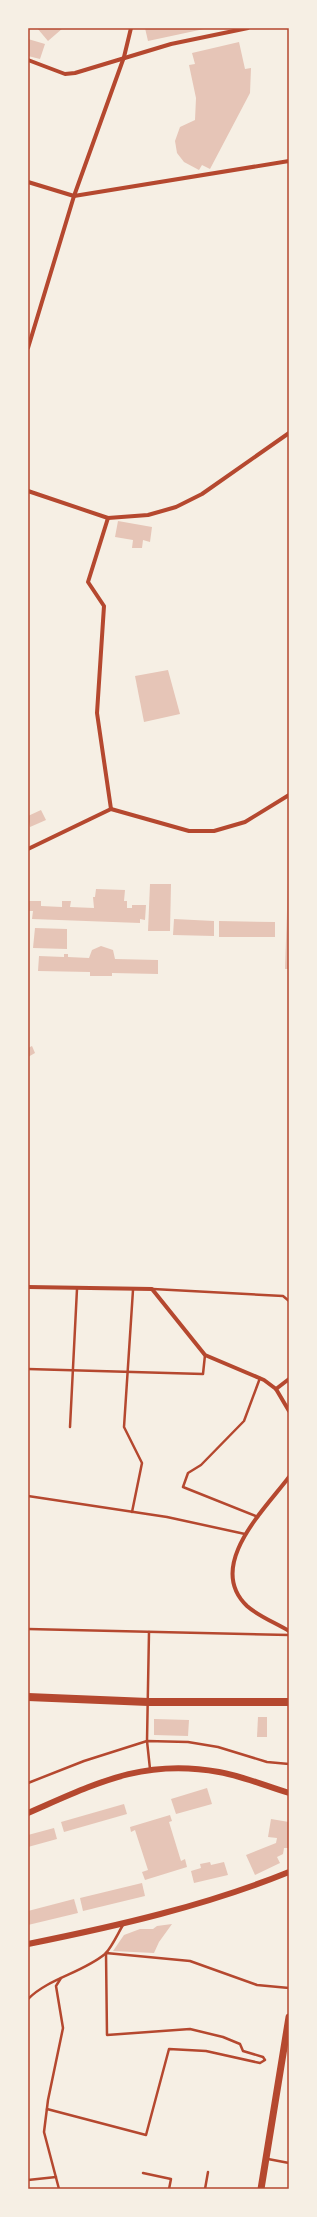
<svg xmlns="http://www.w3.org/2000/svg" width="317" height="2217" font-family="'PT Sans Narrow',sans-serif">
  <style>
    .building { fill: #e6c5b7 }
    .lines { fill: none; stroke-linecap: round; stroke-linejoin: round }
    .service { stroke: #b5482f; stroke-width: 2.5 }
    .minor { stroke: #b5482f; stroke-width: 4 }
    .tertiary { stroke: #b5482f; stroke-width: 6 }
    .secondary { stroke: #b5482f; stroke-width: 7 }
    .primary { stroke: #b5482f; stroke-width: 8 }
    .neatline { fill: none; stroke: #b5482f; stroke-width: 1.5 }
  </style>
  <rect width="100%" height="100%" fill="#f6efe4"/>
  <g class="building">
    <path d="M37,28h26l-15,13z"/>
    <path d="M145,28h59v1l-56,12z"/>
    <path d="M28,39l17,5 -5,15 -12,-3z"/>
    <path d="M239,42l6,27 6,-1 -1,25 -40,76 -8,-4 -3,5 -15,-8 -7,-9 -2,-12 5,-14 15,-7 1,-22 -7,-33 6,-1 -3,-11z"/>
    <path d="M118,521l34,6 -2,15 -7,-2 -1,8h-10l1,-8 -18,-3z"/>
    <path d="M168,670l12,44 -36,8 -9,-46z"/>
    <path d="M41,810l5,10 -16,7 -2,-11z"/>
    <path d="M288,882h1v87h-4z"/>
    <path d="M150,884h21l-1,47h-22z"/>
    <path d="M96,889l29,1 -1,11h3v7h5v-3h14l-1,15 -5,-1v4l-108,-4 1,-8h-5v-10h13v5l21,1v-6h9l-1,6 24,1 -1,-11h2z"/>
    <path d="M174,919l40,2v15l-41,-1z"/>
    <path d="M219,921l56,1v15h-56z"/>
    <path d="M35,928l32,1v20l-34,-1z"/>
    <path d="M101,946l12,4 2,9 43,1v14l-46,-1v3h-22v-4l-52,-1 1,-15 25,1v-3h4v3l21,1 3,-8z"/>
    <path d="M32,1046l3,7 -7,4v-9z"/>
    <path d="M258,1717h9v20h-10z"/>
    <path d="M154,1719l35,1 -1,16 -34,-1z"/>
    <path d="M207,1788l5,16 -36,10 -5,-15z"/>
    <path d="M124,1804l3,10 -63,18 -3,-10z"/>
    <path d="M170,1815l2,6 -3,1 12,39 4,-2 2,8 -42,13 -3,-8 6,-2 -13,-40 -4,2 -1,-5z"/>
    <path d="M271,1819l18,3v26h-5l-1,6 -6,3 3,6 -25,12 -9,-20 30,-12 1,-5 -9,-1z"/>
    <path d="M54,1828l3,11 -29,8v-12z"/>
    <path d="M210,1862l1,3 13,-3 4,13 -34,8 -3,-12 10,-3 -1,-4z"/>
    <path d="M142,1883l3,13 -62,15 -3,-13z"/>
    <path d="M74,1899l4,14 -50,12v-14z"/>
    <path d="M172,1924l-13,18 -5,11 -41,-2 11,-16 16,-6h13l4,-3z"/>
  </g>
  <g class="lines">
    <g class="service">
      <path d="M153,1289l130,7 6,5"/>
      <path d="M28,1369l175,5 2,-19"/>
      <path d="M70,1427l7,-138"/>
      <path d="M28,1496l139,21 78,17"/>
      <path d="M132,1512l10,-49 -18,-36 9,-137"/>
      <path d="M258,1517l-75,-30 5,-14 13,-8 43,-44 16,-43"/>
      <path d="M28,1629l261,6"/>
      <path d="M149,1632l-2,109 3,28"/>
      <path d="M28,1783l56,-22 63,-20 41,1 30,5 49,15 22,2"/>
      <path d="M28,1999c21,-21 54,-26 77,-45 7,-7 13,-21 18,-29"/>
      <path d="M47,2109l99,26 23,-86 37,2 54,12 5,-3 -2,-3 -20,-6 -3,-7 -17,-7 -33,-8 -83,6 -1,-82 84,8 67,24 32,3"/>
      <path d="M268,2159l21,4"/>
      <path d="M143,2173l28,6 -2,10"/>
      <path d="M28,2180l28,-3"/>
      <path d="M59,2189l-15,-57 4,-32 15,-72 -7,-42 5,-8"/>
      <path d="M205,2189l3,-17"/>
    </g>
    <g class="minor">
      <path d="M28,60l37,14 10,-1 96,-29 77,-16"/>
      <path d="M28,182l46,14 215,-35"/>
      <path d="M28,348l46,-152 50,-139 7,-29"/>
      <path d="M28,491l80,27 40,-3 28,-8 26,-13 87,-61"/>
      <path d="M108,518l-20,64 16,24 -7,107 14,96"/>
      <path d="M28,849l83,-40 78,22h25l31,-9 44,-27"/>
      <path d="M28,1287l124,2 53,66 59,25 12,9 13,22"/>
      <path d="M276,1389l13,-10"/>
      <path d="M289,1477c-24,32 -84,89 -42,129 11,10 29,17 42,25"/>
    </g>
    <g class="tertiary">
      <path d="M28,1813c67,-29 115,-55 191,-41 23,4 47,14 70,21"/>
      <path d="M28,1944c89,-18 177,-38 261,-72"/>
    </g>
    <path class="secondary" d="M261,2189l28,-172"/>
    <path class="primary" d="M28,1697l120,5h141"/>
  </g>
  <rect width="317" height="2217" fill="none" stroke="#f6efe4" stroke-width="58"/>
  <rect x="29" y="29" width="259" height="2159" class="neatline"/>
</svg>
